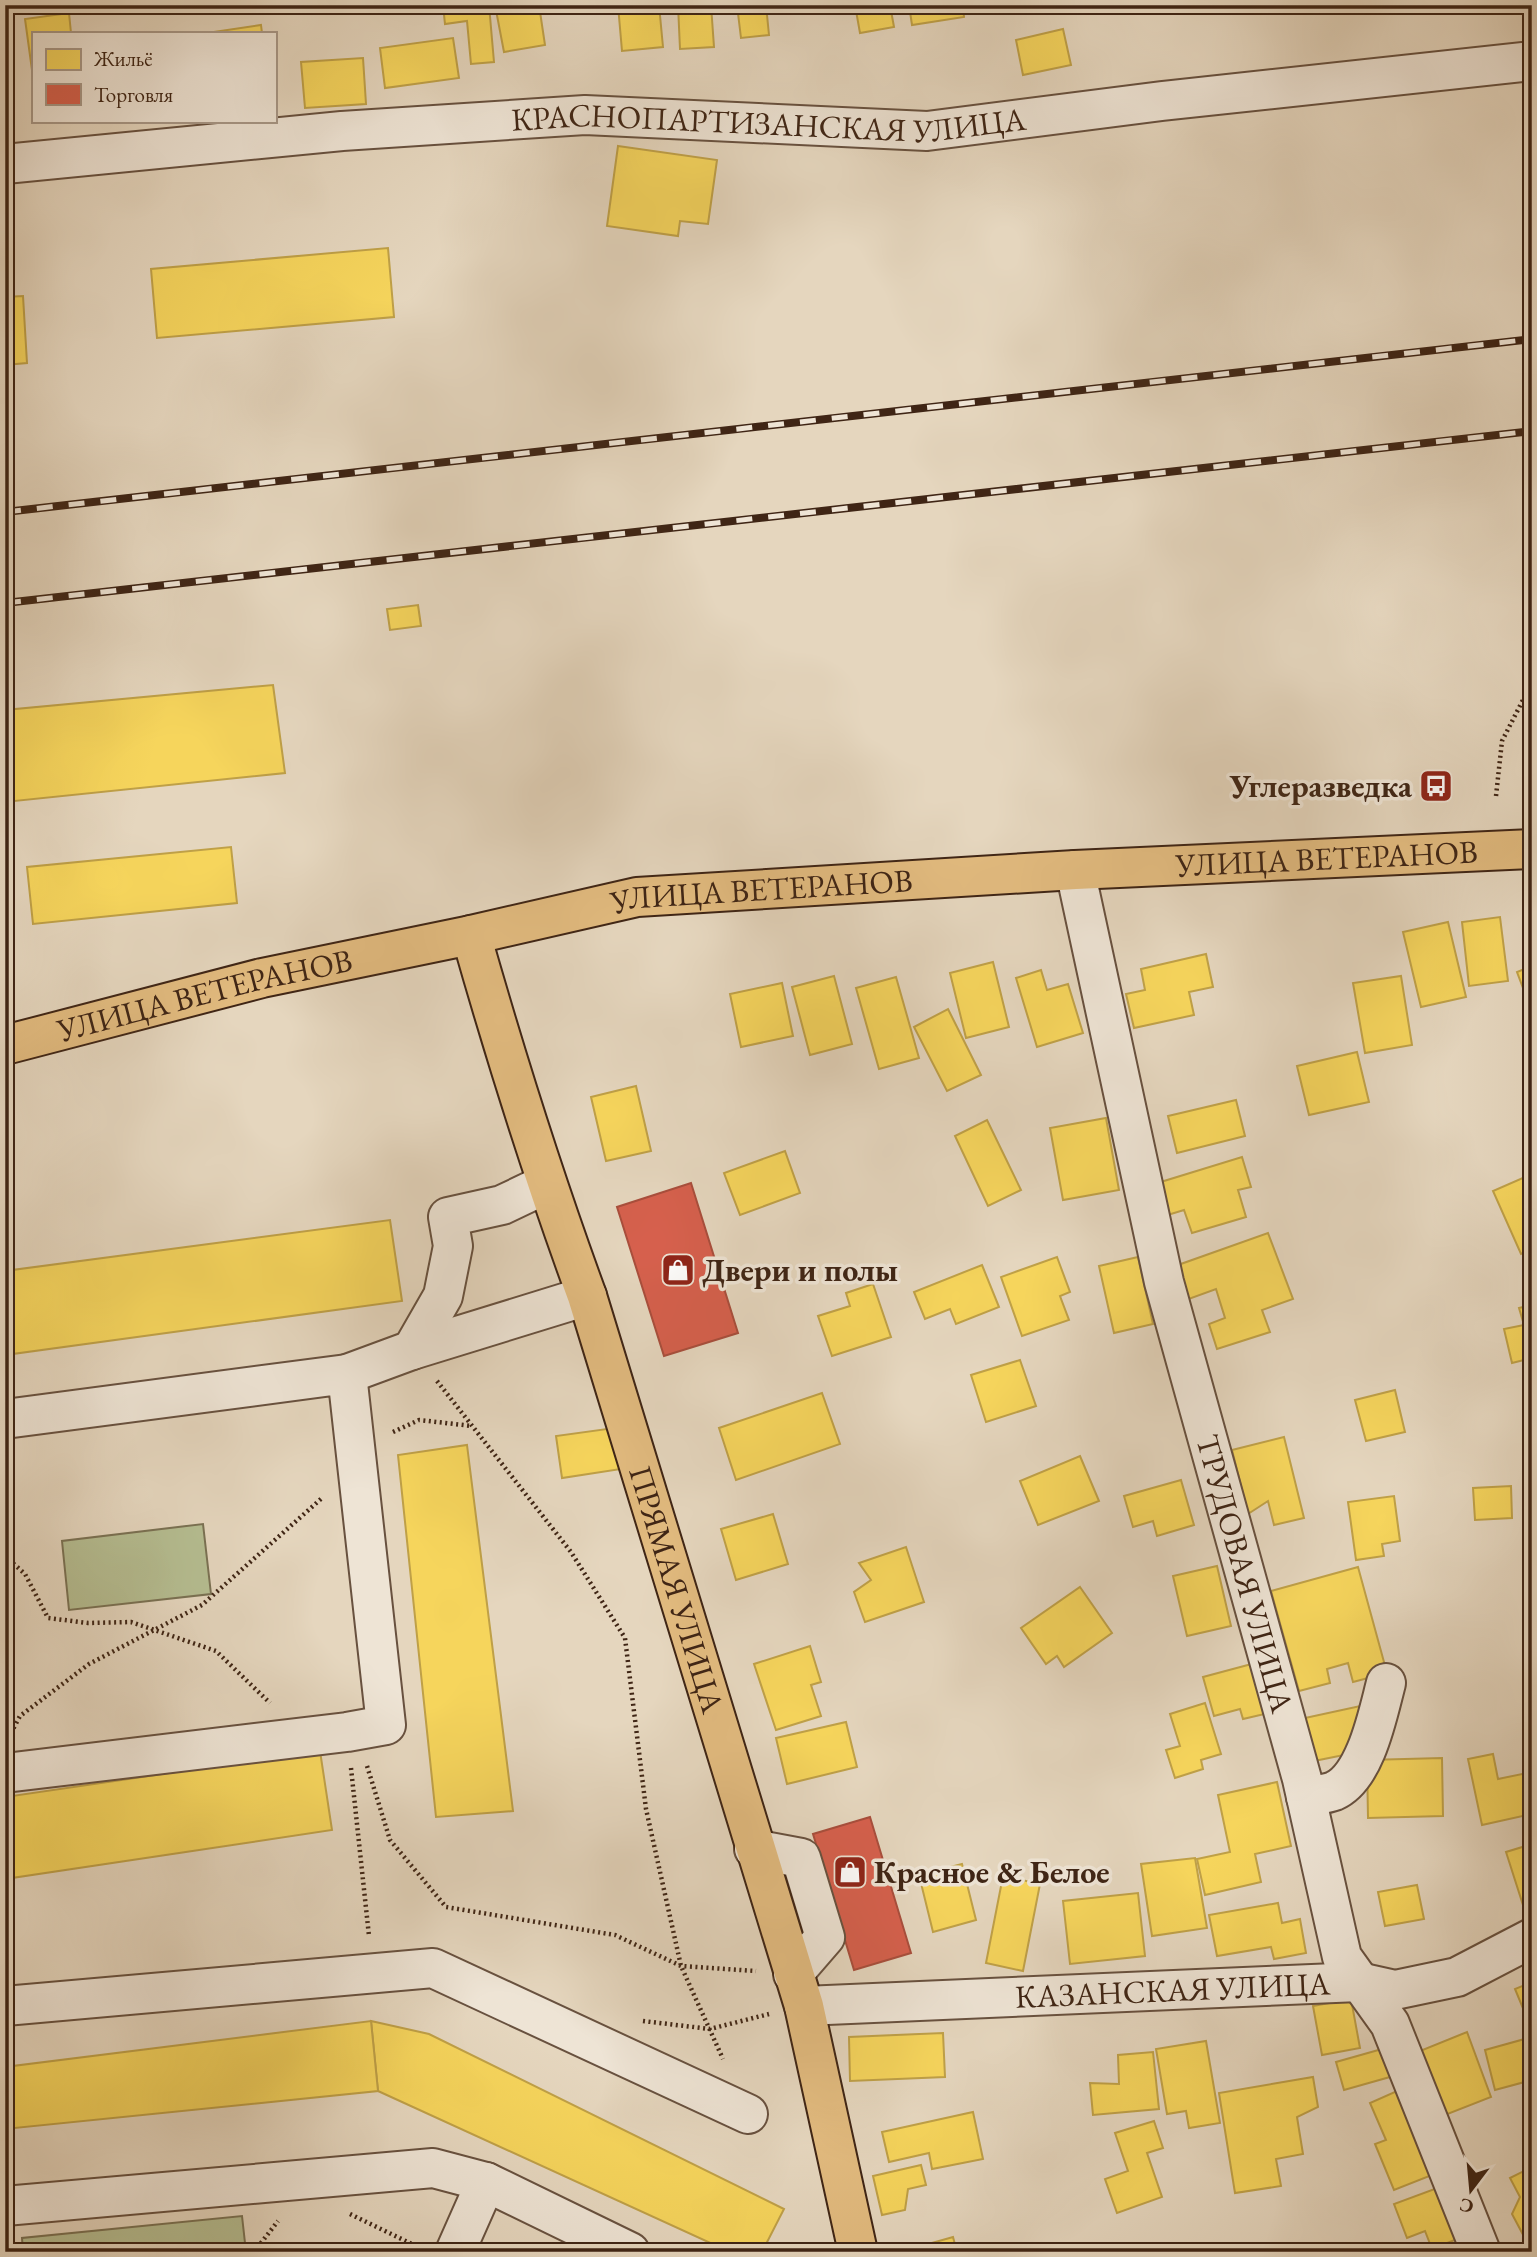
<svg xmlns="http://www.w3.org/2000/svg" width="1537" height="2257" font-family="'EB Garamond',serif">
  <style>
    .green { fill: #b5bd91; stroke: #7a7153; stroke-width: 2 }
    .homes { fill: #f6d55c; stroke: #bfa047; stroke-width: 2 }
    .shops { fill: #d6604d; stroke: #a94e3c; stroke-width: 2 }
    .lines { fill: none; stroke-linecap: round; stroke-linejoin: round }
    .minor-casing { stroke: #68513f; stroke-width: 42 }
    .major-casing { stroke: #3f2515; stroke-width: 42 }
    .path { stroke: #3f2515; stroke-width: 4.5; stroke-dasharray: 2 3.5; stroke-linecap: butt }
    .minor { stroke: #eee4d5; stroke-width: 38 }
    .major { stroke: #e2bb7f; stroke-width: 38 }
    .rail-casing { stroke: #3f2515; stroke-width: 8 }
    .rail { stroke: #eee4d5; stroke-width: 5; stroke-dasharray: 16; stroke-linecap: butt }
    .labels { text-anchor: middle; stroke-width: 7; stroke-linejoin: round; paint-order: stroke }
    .street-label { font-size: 32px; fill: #3f2515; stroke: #eee4d5 }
    .poi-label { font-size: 32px; font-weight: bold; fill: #3f2515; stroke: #eee4d5; text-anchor: start }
  </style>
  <rect width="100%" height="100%" fill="#e5d6be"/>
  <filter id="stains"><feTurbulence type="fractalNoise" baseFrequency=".00286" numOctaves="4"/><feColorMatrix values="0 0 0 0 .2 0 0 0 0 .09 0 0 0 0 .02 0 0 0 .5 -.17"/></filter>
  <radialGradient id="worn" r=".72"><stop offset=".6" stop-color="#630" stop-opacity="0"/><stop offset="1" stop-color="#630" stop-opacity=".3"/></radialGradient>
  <g class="green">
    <path d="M203,1524l8,70 -142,16 -7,-69z"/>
    <path d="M242,2216l4,36h-223l-1,-14z"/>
  </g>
  <g class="homes">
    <path d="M378,5h42v3l-42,4z"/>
    <path d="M443,5h46l5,57 -23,2 -4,-43 -22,3z"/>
    <path d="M495,5h44l6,40 -41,7z"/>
    <path d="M618,5h41l4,42 -41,4z"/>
    <path d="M678,5h33l3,42 -34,2z"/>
    <path d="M737,5h29l3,30 -28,3z"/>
    <path d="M855,5h35l4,22 -34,6z"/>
    <path d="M909,5h54l1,12 -52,8z"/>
    <path d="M69,13l2,20h-38l-1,37 -7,-51z"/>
    <path d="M261,25l1,8h-55z"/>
    <path d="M1063,29l8,36 -48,10 -7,-35z"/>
    <path d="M453,38l6,40 -74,10 -5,-40z"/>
    <path d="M363,58l3,46 -61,4 -4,-46z"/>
    <path d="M618,146l99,14 -9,64 -28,-3 -2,15 -71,-10z"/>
    <path d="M388,248l6,69 -237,21 -6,-69z"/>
    <path d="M23,296l4,67 -22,2v-68z"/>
    <path d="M418,605l3,21 -31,4 -3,-21z"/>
    <path d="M273,685l12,88 -280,29v-92z"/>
    <path d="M231,847l6,56 -204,21 -6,-57z"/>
    <path d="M1500,917l8,64 -39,5 -7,-64z"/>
    <path d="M1448,922l18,75 -45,10 -18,-75z"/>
    <path d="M1206,954l7,33 -24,5 5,23 -60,13 -8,-34 19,-4 -4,-21z"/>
    <path d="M993,962l16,65 -43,11 -16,-65z"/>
    <path d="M1532,966v37l-3,1 -12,-32z"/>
    <path d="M1041,970l6,20 21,-6 15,49 -46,14 -21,-69z"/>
    <path d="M834,976l18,68 -42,11 -18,-68z"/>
    <path d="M1401,976l11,69 -47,8 -12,-70z"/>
    <path d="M896,977l23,81 -40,11 -23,-81z"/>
    <path d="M782,983l11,53 -52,11 -11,-53z"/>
    <path d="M948,1009l33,66 -34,16 -33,-64z"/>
    <path d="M1357,1052l12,50 -60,13 -12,-49z"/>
    <path d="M636,1086l15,65 -45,10 -15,-64z"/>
    <path d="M1236,1100l9,36 -68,17 -9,-37z"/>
    <path d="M1106,1118l13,72 -56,10 -13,-72z"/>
    <path d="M987,1120l34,70 -33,16 -33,-70z"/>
    <path d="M785,1151l15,42 -60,22 -16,-42z"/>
    <path d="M1242,1157l9,30 -13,3 8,27 -54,16 -8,-23 -23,7 -10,-32z"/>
    <path d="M1532,1174v75l-11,5 -28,-63z"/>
    <path d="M390,1220l12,81 -397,54v-84z"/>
    <path d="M1268,1233l25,66 -31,11 8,22 -53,17 -8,-25 16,-6 -9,-29 -30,11 -8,-35z"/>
    <path d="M1057,1257l13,35 -10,4 9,24 -47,16 -21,-59z"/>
    <path d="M1138,1257l15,67 -39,9 -15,-67z"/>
    <path d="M982,1265l17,42 -43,17 -6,-15 -25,10 -11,-27z"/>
    <path d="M873,1284l18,53 -59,19 -14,-40 32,-10 -4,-13z"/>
    <path d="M1532,1305v53l-20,5 -8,-34 20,-4 -5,-17z"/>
    <path d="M1020,1360l16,46 -50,16 -15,-47z"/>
    <path d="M1395,1390l10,42 -39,9 -11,-41z"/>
    <path d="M822,1393l18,51 -104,36 -17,-52z"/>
    <path d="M614,1428l7,41 -59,9 -6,-42z"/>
    <path d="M1284,1437l20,81 -30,7 -6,-24 -20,13 -16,-64z"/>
    <path d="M467,1445l46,366 -77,6 -38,-362z"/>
    <path d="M1080,1456l19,45 -61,24 -18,-44z"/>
    <path d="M1181,1480l13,45 -37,11 -4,-15 -20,6 -9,-31z"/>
    <path d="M1511,1486l1,32 -37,2 -2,-32z"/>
    <path d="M1394,1496l6,45 -18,3 2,12 -28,4 -8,-58z"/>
    <path d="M773,1514l15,50 -52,16 -15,-51z"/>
    <path d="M906,1547l18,55 -59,20 -11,-30 17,-12 -12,-17z"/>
    <path d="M1217,1566l14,60 -44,10 -14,-60z"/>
    <path d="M1358,1567l29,106 -34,9 -5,-19 -21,6 3,14 -31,8 -28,-100z"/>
    <path d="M1080,1587l32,46 -48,34 -7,-11 -11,8 -25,-36z"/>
    <path d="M810,1646l11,36 -10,3 10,31 -45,14 -22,-66z"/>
    <path d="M1259,1662l14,50 -30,7 -3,-10 -26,7 -11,-39z"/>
    <path d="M1205,1703l16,51 -20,6 2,9 -28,9 -9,-28 14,-4 -10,-32z"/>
    <path d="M1365,1705l-6,47 -45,9 -9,-43z"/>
    <path d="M846,1722l11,45 -70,17 -11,-46z"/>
    <path d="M320,1751l12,79 -327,49v-82z"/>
    <path d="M1493,1754l5,25 34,-7v42l-50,11 -14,-66z"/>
    <path d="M1442,1758l1,58 -75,2 -1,-58z"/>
    <path d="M1277,1782l14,64 -36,8 6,28 -56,13 -8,-36 33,-7 -12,-57z"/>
    <path d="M1532,1844v59l-9,2 -17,-53z"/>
    <path d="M1195,1858l12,70 -55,8 -11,-72z"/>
    <path d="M962,1864l14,56 -43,12 -14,-57z"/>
    <path d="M1003,1876l37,8 -17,87 -37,-8z"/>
    <path d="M1417,1885l7,34 -39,7 -7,-34z"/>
    <path d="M1138,1893l7,63 -75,8 -7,-63z"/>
    <path d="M1278,1903l4,20 18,-4 6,34 -32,6 -3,-12 -54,9 -8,-41z"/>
    <path d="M1532,1982v48l-17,-41z"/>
    <path d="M1351,1999l9,49 -38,7 -9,-49z"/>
    <path d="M371,2021l58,13 355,175 -22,43h-32l-352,-161z"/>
    <path d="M371,2021l7,70 -373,38v-62z"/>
    <path d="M1467,2032l24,65 -46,18 -25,-64z"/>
    <path d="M943,2033l2,44 -95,4 -1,-44z"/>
    <path d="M1532,2037v18l-6,1 6,24 -37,10 -10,-40z"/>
    <path d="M1206,2041l14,82 -31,5 -3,-17 -19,3 -11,-65z"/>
    <path d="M1389,2047l8,28 -53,15 -8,-28z"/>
    <path d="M1153,2052l6,57 -66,6 -3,-32 29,1 -1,-29z"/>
    <path d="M1313,2077l5,30 -21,10 6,37 -27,5 5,27 -46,7 -16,-100z"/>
    <path d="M1397,2091l35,84 -38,15 -19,-46 11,-4 -16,-37z"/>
    <path d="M973,2112l10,47 -51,10 -3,-16 -40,9 -7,-30z"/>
    <path d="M1154,2121l9,27 -16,5 15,44 -45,16 -12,-34 23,-8 -13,-38z"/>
    <path d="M921,2165l5,20 -18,4 -3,21 -23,5 -9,-39z"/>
    <path d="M1532,2167v75l-4,2 -16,-30 8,-17 -10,-19z"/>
    <path d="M1440,2187l20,51 -28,11 -7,-18 -18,7 -13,-34z"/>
    <path d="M953,2237l4,15h-57z"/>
  </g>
  <g class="shops">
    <path d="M691,1183l47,150 -74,23 -47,-149z"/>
    <path d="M870,1817l41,136 -57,17 -41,-136z"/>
  </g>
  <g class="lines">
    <defs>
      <g id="minor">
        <path id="s1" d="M5,164l337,-33 243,-16 342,16 235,-30 370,-40"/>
        <path id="s2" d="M1075,870l89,412 138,497 40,178 48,67 91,228"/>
        <path d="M412,1350l175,-54"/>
        <path d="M347,1374l65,-24 31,-54 10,-50 -5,-29 54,-12 44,-21"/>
        <path d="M5,1419l342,-45 39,351 -39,7 -342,41"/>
        <path d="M1306,1797c9,-2 20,-3 28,-6 32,-14 44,-78 52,-108"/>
        <path d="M754,1849l47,9 24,79 -32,37"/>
        <path d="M5,2006l428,-38 315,146"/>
        <path id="s3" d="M804,2006l555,-24 36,8 62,-13 75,-39"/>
        <path d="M5,2206l428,-38 53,14 144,70"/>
        <path d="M455,2252l31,-70"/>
      </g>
      <g id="major">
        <path id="s4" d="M471,935c35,123 72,241 116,361l217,710 54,246"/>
        <path id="s5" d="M5,1045l257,-67 209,-43 166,-38 438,-27 457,-21"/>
      </g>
    </defs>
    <use href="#minor" class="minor-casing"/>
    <use href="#major" class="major-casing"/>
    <g class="path">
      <path d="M1527,794l2,17"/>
      <path d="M1496,796l6,-55 23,-45 7,-1"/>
      <path d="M437,1381l134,171 54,86 21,171 35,157 42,93"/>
      <path d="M393,1432l26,-12 53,6"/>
      <path d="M5,1556l20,18 23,44 40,5 43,-1 85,29 54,52"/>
      <path d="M11,1733l9,-17 69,-52 113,-59 120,-107"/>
      <path d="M367,1766l23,74 56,67 169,28 66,31 75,5"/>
      <path d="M351,1768l18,168"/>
      <path d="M643,2021l67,8 59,-15"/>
      <path d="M350,2214l68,33"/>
      <path d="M254,2252l24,-31"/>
    </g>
    <use href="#minor" class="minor"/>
    <use href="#major" class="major"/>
    <defs>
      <g id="rail">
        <path d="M5,512l1527,-173"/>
        <path d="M5,603l1527,-172"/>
      </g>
    </defs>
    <use href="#rail" class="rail-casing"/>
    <use href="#rail" class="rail"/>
  </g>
  <defs>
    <symbol id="bus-square" viewBox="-11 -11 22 22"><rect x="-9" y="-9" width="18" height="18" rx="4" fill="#8f2418" stroke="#eee4d5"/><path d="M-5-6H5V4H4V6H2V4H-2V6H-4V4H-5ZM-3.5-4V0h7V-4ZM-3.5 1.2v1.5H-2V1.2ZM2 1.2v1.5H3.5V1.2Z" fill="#fff"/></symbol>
    <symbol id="shop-square" viewBox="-11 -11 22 22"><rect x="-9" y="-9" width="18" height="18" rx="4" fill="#8f2418" stroke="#eee4d5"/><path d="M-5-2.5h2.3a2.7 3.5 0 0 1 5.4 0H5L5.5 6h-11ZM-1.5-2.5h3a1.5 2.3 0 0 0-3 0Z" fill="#fff"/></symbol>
  </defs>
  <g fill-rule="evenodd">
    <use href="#bus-square" x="1417" y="767" width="38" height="38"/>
    <use href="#shop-square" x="659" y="1251" width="38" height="38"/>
    <use href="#shop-square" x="831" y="1853" width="38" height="38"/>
  </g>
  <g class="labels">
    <g class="street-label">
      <text dy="11" stroke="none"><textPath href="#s1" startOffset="766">КРАСНОПАРТИЗАНСКАЯ УЛИЦА</textPath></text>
      <text dy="11" stroke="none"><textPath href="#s5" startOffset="1340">УЛИЦА ВЕТЕРАНОВ</textPath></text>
      <text dy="11" stroke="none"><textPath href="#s5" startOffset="774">УЛИЦА ВЕТЕРАНОВ</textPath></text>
      <text dy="11" stroke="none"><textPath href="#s5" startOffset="206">УЛИЦА ВЕТЕРАНОВ</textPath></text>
      <text dy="11" stroke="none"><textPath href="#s2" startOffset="724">ТРУДОВАЯ УЛИЦА</textPath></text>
      <text dy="11" stroke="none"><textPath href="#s4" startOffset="686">ПРЯМАЯ УЛИЦА</textPath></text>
      <text dy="11" stroke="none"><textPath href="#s3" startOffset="369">КАЗАНСКАЯ УЛИЦА</textPath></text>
    </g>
    <g class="poi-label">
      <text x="1412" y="797" text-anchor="end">Углеразведка</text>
      <text x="702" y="1281">Двери и полы</text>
      <text x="874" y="1883">Красное &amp; Белое</text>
    </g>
  </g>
  <rect width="1537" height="2257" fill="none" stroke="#e5d6be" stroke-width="28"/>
  <rect x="7" y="7" width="1523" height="2243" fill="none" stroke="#3f2515" stroke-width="3.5"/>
  <rect x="14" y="14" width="1509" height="2229" fill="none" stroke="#3f2515" stroke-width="2"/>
  <rect x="32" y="32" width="245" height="91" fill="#eee4d5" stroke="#a89888" stroke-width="2"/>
  <rect x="46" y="49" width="35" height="21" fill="#f6d55c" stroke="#a89888" stroke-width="2"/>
  <text x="94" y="66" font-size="21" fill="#3f2515">Жильё</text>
  <rect x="46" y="84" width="35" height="21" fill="#d6604d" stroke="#a89888" stroke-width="2"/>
  <text x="94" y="102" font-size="21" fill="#3f2515">Торговля</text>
  <g transform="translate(1471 2190) rotate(196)" stroke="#eee4d5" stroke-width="5" paint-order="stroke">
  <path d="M0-5L12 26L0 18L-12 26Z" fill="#3f2515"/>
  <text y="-10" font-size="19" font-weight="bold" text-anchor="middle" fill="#3f2515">С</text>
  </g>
  <rect width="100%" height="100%" filter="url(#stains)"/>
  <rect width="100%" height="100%" fill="url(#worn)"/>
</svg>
